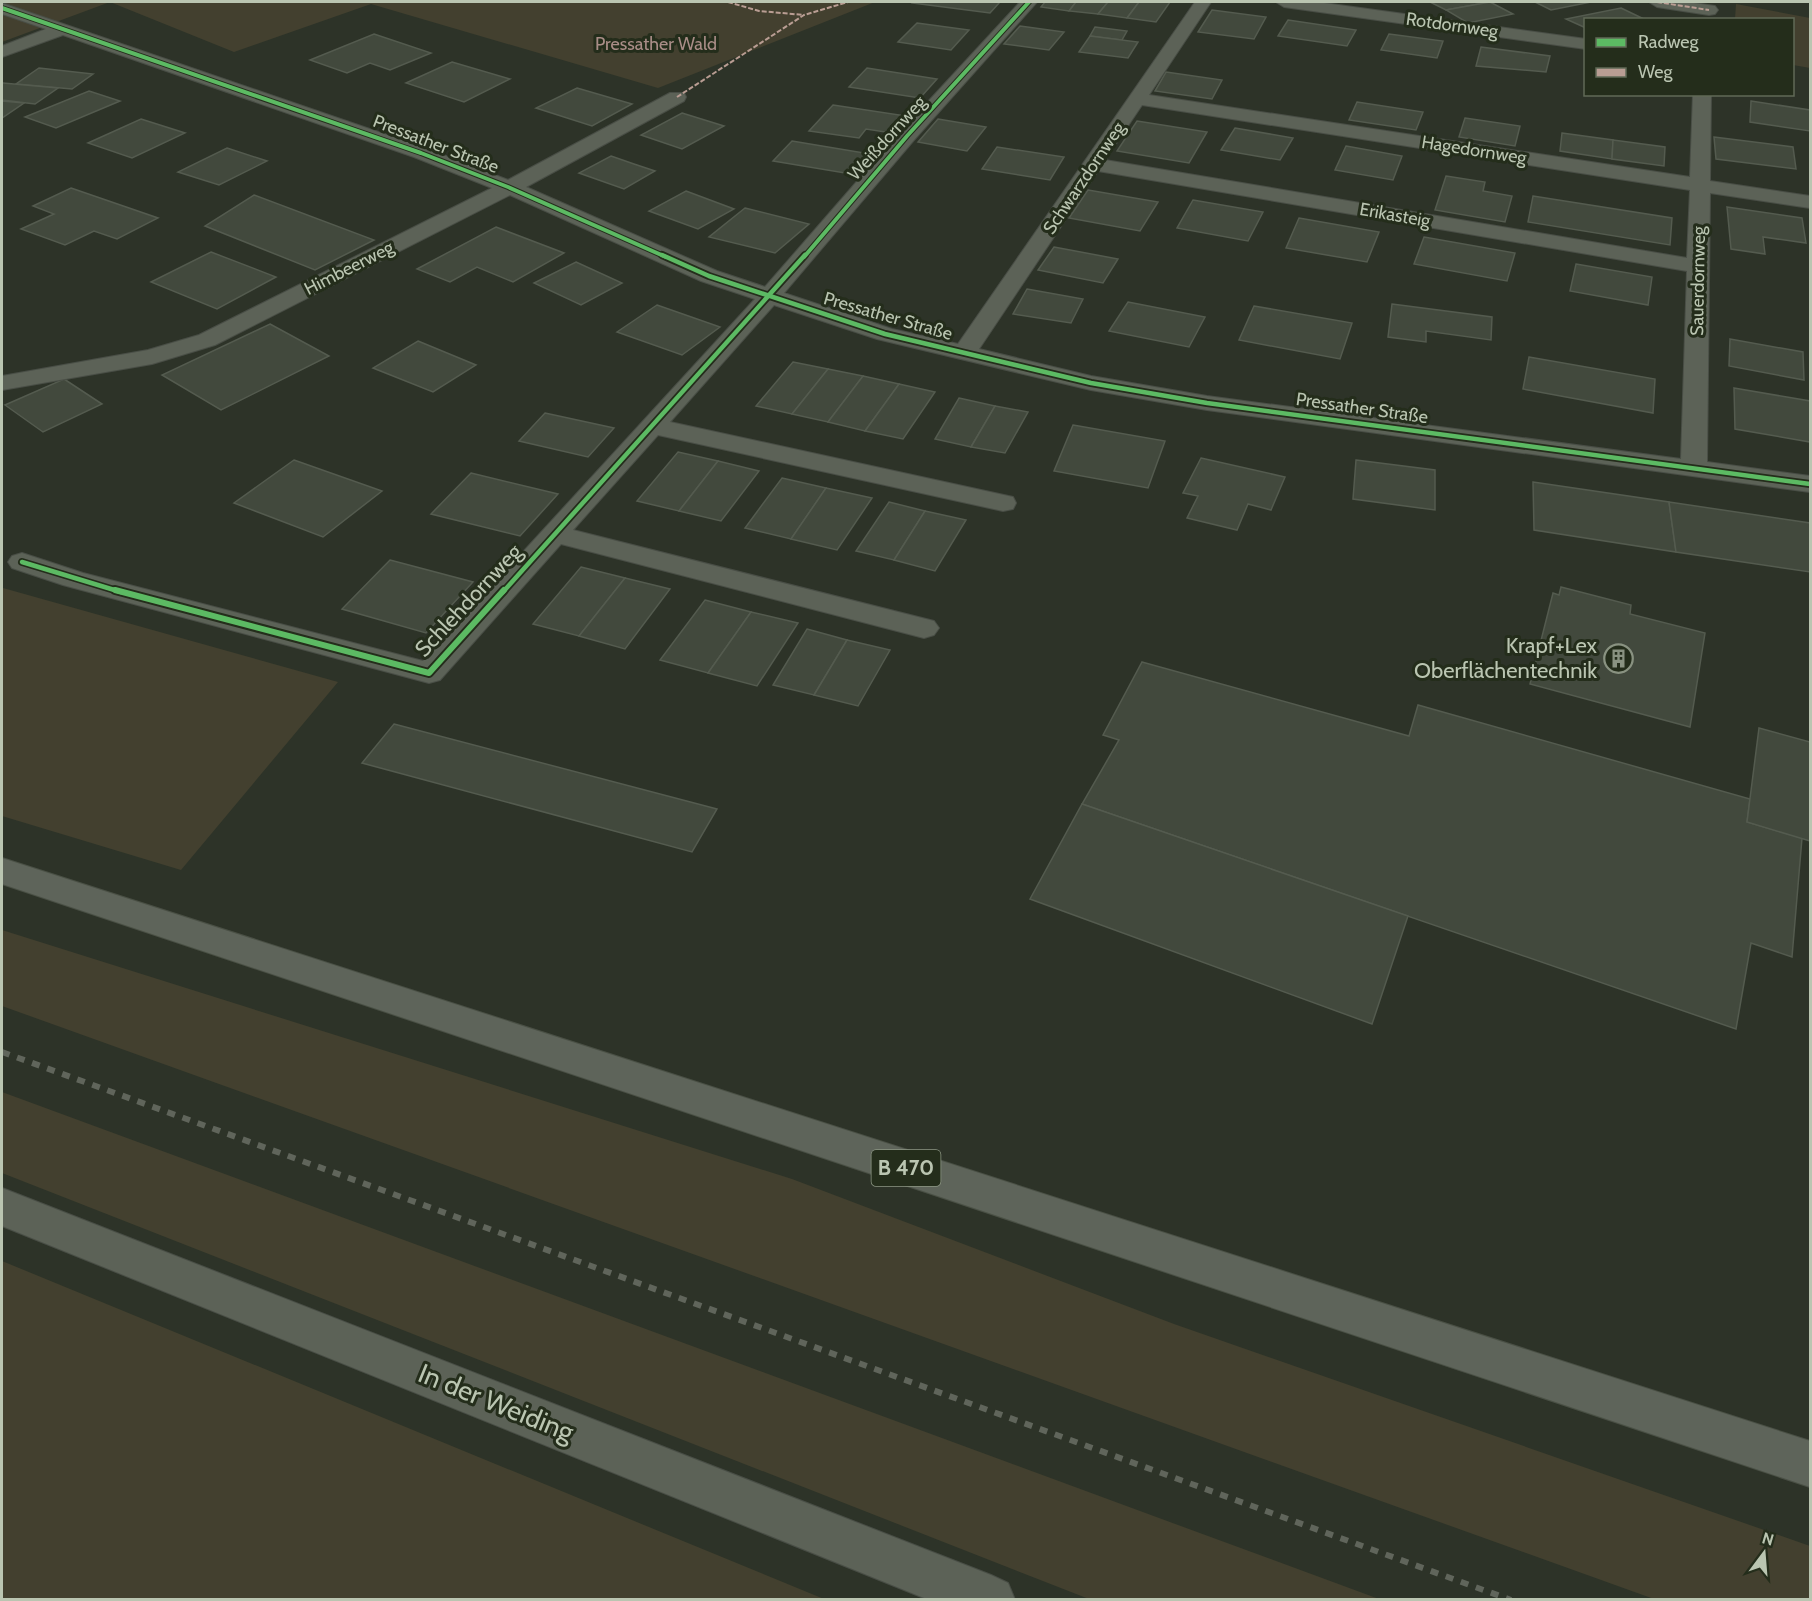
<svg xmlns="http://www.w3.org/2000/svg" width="1812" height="1601" font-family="Cabin,sans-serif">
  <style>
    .green { fill: #43402f }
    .building { fill: #42493d; stroke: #545b4f; stroke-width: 1.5 }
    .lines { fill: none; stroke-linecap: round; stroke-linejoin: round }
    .minor-casing { stroke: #494e46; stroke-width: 2 }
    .major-casing { stroke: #4a5045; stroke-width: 2 }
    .minor { fill: #5c6257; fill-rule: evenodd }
    .major { fill: #5e645a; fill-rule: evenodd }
    .rail { stroke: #60655b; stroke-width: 6; stroke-dasharray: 8 8; stroke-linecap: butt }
    .quiet { stroke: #b99d93; stroke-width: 2; stroke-dasharray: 5 2; stroke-linecap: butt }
    .cycleway-far2-casing { stroke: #242d1b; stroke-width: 6 }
    .cycleway-far1-casing { stroke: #242d1b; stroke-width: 8 }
    .cycleway-casing { stroke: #242d1b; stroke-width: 10 }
    .cycleway-far2 { stroke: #5cba63; stroke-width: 4 }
    .cycleway-far1 { stroke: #5cba63; stroke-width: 4.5 }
    .cycleway { stroke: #5cba63; stroke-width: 6 }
    .labels { text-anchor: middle; stroke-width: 6; stroke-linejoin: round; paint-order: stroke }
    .far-street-label { font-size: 18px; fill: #bac5b1; stroke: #242d1b }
    .far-park-label { font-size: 18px; fill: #a98d87; stroke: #242d1b }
    .shield { fill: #242d1b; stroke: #8d9784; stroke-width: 1.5 }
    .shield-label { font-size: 21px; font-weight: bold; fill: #bac5b1 }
    .street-label { font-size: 22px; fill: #bac5b1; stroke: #242d1b }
    .poi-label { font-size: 22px; fill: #bac5b1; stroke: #242d1b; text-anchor: end }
    .near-street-label { font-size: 27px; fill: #bac5b1; stroke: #242d1b }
  </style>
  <rect width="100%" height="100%" fill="#2d3328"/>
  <g class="green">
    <path d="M2,2h873l-217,86 -287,-84 -137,48 -124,-50 -108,40z"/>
    <path d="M1736,4l74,14v50l-17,-3 -1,-45 -57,-1z"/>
    <path d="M2,587l1,1 335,94 -157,188 -179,-54z"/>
    <path d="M2,930l790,249 382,145 636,222v53h-156l-1652,-593z"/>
    <path d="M2,1092l1377,507h-290l-1087,-426z"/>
    <path d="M2,1261l822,338h-822z"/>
  </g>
  <g class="building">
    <path d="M915,2h85l-10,11 -77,-10z"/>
    <path d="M1045,2h31l-7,9 -28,-4z"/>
    <path d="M1076,2h32l-10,12 -29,-3z"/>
    <path d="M1108,2h31l-12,16 -29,-4z"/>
    <path d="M1139,2h31l-14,20 -29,-4z"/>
    <path d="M1430,2h60l-44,8z"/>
    <path d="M1490,2l23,12 -45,9 -22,-13z"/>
    <path d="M1535,2h56l-40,8z"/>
    <path d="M1621,8l25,12h-60v8l-20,-9z"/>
    <path d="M1212,10l54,7 -12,22 -56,-7z"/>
    <path d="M1288,20l68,10 -9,16 -69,-10z"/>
    <path d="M917,23l52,7 -18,20 -53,-8z"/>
    <path d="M1020,26l44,6 -15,18 -45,-6z"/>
    <path d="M1095,27l32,4 -5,9 -32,-4z"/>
    <path d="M374,34l57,19 -41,17 -20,-7 -23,10 -37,-13z"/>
    <path d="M1389,34l54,7 -6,17 -56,-8z"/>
    <path d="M1090,36l48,6 -10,16 -49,-6z"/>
    <path d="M1481,47l69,9 -4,16 -70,-6z"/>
    <path d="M452,62l58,17 -46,23 -58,-19z"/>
    <path d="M39,68l54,6 -21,15 -56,-5z"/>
    <path d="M867,68l70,11 -17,19 -71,-11z"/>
    <path d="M1166,72l56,8 -10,19 -57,-8z"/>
    <path d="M2,83h1l55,5 -23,16 -33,-4z"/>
    <path d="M577,88l55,16 -40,22 -56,-18z"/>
    <path d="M89,91l31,10 -64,27 -31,-11z"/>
    <path d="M2,101l22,2 -22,15z"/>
    <path d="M1751,101l59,9v21l-60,-9z"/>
    <path d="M1357,102l66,10 -7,18 -67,-10z"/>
    <path d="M833,105l73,11 -14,17 -26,-4 -7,9 -50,-7z"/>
    <path d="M682,113l42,13 -42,23 -41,-14z"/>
    <path d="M1465,118l55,8 -5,20 -56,-9z"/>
    <path d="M141,119l44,14 -53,25 -44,-15z"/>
    <path d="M938,119l48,8 -19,24 -49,-9z"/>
    <path d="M1137,121l70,11 -18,31 -72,-12z"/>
    <path d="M1235,128l58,10 -13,22 -59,-10z"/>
    <path d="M1562,133l51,7 -1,19 -52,-8z"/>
    <path d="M1714,137l79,10 3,22 -80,-10z"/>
    <path d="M1613,140l52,7 -1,19 -52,-7z"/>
    <path d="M792,141l78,13 -19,20 -78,-13z"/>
    <path d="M1346,146l56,10 -9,24 -58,-10z"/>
    <path d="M997,147l67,10 -14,23 -68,-11z"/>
    <path d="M227,148l40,13 -48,24 -41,-13z"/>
    <path d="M611,156l23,8 21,7 -31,18 -45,-16z"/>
    <path d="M1446,176l39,6 -2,9 29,5 -7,26 -70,-12z"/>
    <path d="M71,188l87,30 -41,21 -23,-8 -29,14 -44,-16 33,-15 -21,-8z"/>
    <path d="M1088,190l70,12 -18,29 -71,-13z"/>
    <path d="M686,191l48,18 -36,20 -49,-18z"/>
    <path d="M254,195l120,45 -59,30 -110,-44z"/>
    <path d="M1533,196l139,22 -2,27 -142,-23z"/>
    <path d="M1193,200l70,12 -15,29 -71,-13z"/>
    <path d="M1727,207l75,11 4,25 -43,-6 2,17 -34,-5z"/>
    <path d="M745,208l64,16 -34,29 -66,-16z"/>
    <path d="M1299,218l80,14 -12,30 -81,-14z"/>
    <path d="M496,227l68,26 -51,29 -36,-15 -27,15 -33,-13z"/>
    <path d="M1424,237l91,16 -8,28 -93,-17z"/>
    <path d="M1054,247l64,12 -15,24 -65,-13z"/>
    <path d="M211,252l65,25 -59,32 -66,-27z"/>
    <path d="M576,262l46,21 -41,22 -47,-22z"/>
    <path d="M1576,264l76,13 -4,28 -78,-14z"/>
    <path d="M1027,289l56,10 -12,24 -58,-9z"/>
    <path d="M1128,302l77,15 -16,30 -80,-16z"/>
    <path d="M1392,304l100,13 -1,23 -65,-9v11l-38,-5z"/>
    <path d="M657,305l63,22 -38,28 -65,-23z"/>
    <path d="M1254,306l98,17 -12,36 -101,-19z"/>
    <path d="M270,324l59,32 -108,54 -59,-35z"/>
    <path d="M1730,339l73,13 1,28 -75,-14z"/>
    <path d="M418,341l58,24 -43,27 -60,-24z"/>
    <path d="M1529,357l126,22 -2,34 -130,-24z"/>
    <path d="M793,362l35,7 -36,45 -36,-8z"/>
    <path d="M828,369l35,7 -35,46 -36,-8z"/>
    <path d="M863,376l36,8 -34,47 -37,-9z"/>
    <path d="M64,379l38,25 -59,28 -38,-27z"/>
    <path d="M899,384l36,8 -32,47 -38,-8z"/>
    <path d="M1734,388l76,13v41l-75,-13z"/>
    <path d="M959,398l36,8 -24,41 -36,-8z"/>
    <path d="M995,406l33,6 -23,41 -34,-6z"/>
    <path d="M545,413l69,15 -26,29 -69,-16z"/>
    <path d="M1073,425l92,16 -17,47 -94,-17z"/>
    <path d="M678,452l40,9 -39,50 -42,-10z"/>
    <path d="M1201,458l84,19 -14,33 -23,-6 -11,26 -50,-12 11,-22 -15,-3z"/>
    <path d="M294,460l88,31 -59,46 -89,-34z"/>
    <path d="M1356,460l79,10v40l-82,-11z"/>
    <path d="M718,461l41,10 -38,50 -42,-10z"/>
    <path d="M471,473l87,21 -38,42 -89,-22z"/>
    <path d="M782,478l44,10 -35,51 -46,-11z"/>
    <path d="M1533,482l136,20 7,50 -142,-22z"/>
    <path d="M826,488l46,10 -35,52 -46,-11z"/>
    <path d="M889,502l36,9 -31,49 -38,-9z"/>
    <path d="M1669,502l141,21v49l-134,-20z"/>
    <path d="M925,511l41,9 -31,51 -41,-11z"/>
    <path d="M390,560l83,22 -47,51 -84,-24z"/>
    <path d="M581,567l44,11 -46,58 -46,-12z"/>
    <path d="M625,578l45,11 -45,60 -46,-13z"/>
    <path d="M1561,587l70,18 -1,9 75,19 -15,94 -160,-43 23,-91 6,2z"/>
    <path d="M705,600l46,12 -43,61 -48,-13z"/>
    <path d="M751,612l47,11 -41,63 -49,-13z"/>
    <path d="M807,629l40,11 -33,55 -41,-10z"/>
    <path d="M847,640l43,10 -32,56 -44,-11z"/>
    <path d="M1142,662l267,74 9,-31 332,94 -3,23 55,16 -10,119 -41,-14 -15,86 -654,-225 37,-64 -16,-5z"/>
    <path d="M394,724l323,85 -25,43 -330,-89z"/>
    <path d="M1759,728l51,14v99l-63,-19z"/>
    <path d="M1082,804l326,112 -36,108 -342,-125z"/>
  </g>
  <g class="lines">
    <defs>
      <g id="minor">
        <path d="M1020,2h17l-123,138 -130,153 108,36 66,15 237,-342h16l-62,93 541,82 3,-83h18l-1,87 100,15v12l-100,-15 -3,269 103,14v16l-603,-82 -116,-20 -214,-51 -103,-34 -104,117 343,75 3,6 -3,6 -10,2 -345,-76 -85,95 361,91 5,7 -5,7 -10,3 -363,-94 -121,136 -11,3 -366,-98 -51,-17 -4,-6 4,-6 10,-3 61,20 340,88 332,-362 -54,-18 -191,-86 -295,150 -63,19 -150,26v-14l146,-26 51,-15 293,-147 -78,-31 -351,-122 -61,22v-11l44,-17 -44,-15v-11l426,146 80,31 162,-87h14l2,4 -2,4 -158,86 191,84 48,16 135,-155zM1142,105l548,85 -3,68 -582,-98zM1098,171l589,100 -6,188 -474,-63 -116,-20 -112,-27z"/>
        <path d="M1276,2h41l269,37v10l-302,-42z"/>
        <path d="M1649,2h38l28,4 3,4 -3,4 -6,1 -52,-8z"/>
        <path d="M2,1188l989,387 17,8 7,17h-86l-927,-374z"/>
      </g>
      <path id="major" d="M2,858l1808,583v46l-1808,-603z"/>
    </defs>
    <use href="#minor" class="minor-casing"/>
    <use href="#major" class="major-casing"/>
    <use href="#minor" class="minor"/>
    <use href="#major" class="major"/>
    <path class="rail" d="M2,1052l1509,548"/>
    <g class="quiet">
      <path d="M728,2l31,9 45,4"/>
      <path d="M1657,2l52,8"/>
      <path d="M677,97l127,-82 44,-13"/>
    </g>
    <defs>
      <g id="cycleway-far2">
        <path d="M2,8l419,145 87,34 158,70"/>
        <path d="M804,257l103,-121 122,-134"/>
      </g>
      <g id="cycleway-far1">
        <path d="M662,255l47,21 176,58 206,49 116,20 603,81"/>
        <path d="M22,562l99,30"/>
        <path d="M503,592l302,-337"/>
      </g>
      <path id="cycleway" d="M115,590l314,83 75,-83"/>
    </defs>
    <use href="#cycleway-far2" class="cycleway-far2-casing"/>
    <use href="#cycleway-far1" class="cycleway-far1-casing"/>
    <use href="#cycleway" class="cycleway-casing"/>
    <use href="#cycleway-far2" class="cycleway-far2"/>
    <use href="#cycleway-far1" class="cycleway-far1"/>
    <use href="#cycleway" class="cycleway"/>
  </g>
  <defs>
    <symbol id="building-ring" viewBox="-11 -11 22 22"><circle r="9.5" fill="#242d1b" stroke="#899281" stroke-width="1.5"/><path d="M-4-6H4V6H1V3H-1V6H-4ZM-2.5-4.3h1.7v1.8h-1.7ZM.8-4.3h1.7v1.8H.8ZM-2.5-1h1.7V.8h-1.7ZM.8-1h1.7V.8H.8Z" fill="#899281"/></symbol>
  </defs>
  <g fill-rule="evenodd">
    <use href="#building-ring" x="1602" y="642" width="33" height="33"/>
  </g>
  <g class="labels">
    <g class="far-street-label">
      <text transform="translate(1452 25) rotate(8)" y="6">Rotdornweg</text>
      <text transform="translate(887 138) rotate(-48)" y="6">Weißdornweg</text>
      <text transform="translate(436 144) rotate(21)" y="6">Pressather Straße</text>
      <text transform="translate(1474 150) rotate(9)" y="6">Hagedornweg</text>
      <text transform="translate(1084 178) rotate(-56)" y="6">Schwarzdornweg</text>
      <text transform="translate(1395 215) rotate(10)" y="6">Erikasteig</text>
      <text transform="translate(349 268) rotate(-27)" y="6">Himbeerweg</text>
      <text transform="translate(1698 281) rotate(-89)" y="6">Sauerdornweg</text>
      <text transform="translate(888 316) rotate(16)" y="6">Pressather Straße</text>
      <text transform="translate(1362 408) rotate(8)" y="6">Pressather Straße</text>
    </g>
    <g class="far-park-label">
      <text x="656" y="50">Pressather Wald</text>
    </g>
    <rect class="shield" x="871.5" y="1150" width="69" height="36" rx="4.5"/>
    <g class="shield-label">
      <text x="906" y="1175">B 470</text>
    </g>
    <g class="street-label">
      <text transform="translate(468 600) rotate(-47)" y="8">Schlehdornweg</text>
    </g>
    <g class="poi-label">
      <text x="1597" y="653">Krapf+Lex<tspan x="1597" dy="25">Oberflächentechnik</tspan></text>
    </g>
    <g class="near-street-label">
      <text transform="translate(496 1403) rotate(22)" y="9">In der Weiding</text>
    </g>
  </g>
  <rect width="1812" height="1601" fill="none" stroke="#bac5b1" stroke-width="6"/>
  <rect x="1584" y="18" width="210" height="78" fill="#242d1b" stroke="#606a57" stroke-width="1.5"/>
  <rect x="1596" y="38" width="30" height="9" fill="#5cba63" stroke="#606a57" stroke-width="1.5"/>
  <text x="1638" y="48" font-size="18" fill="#bac5b1">Radweg</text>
  <rect x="1596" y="68" width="30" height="9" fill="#b99d93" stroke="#606a57" stroke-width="1.5"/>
  <text x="1638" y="78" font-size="18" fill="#bac5b1">Weg</text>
  <g transform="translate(1764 1553) rotate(16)" stroke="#242d1b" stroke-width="4.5" paint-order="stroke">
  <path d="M0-4.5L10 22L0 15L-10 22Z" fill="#bac5b1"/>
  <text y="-9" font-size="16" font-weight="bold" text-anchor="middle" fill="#bac5b1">N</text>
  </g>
</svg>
